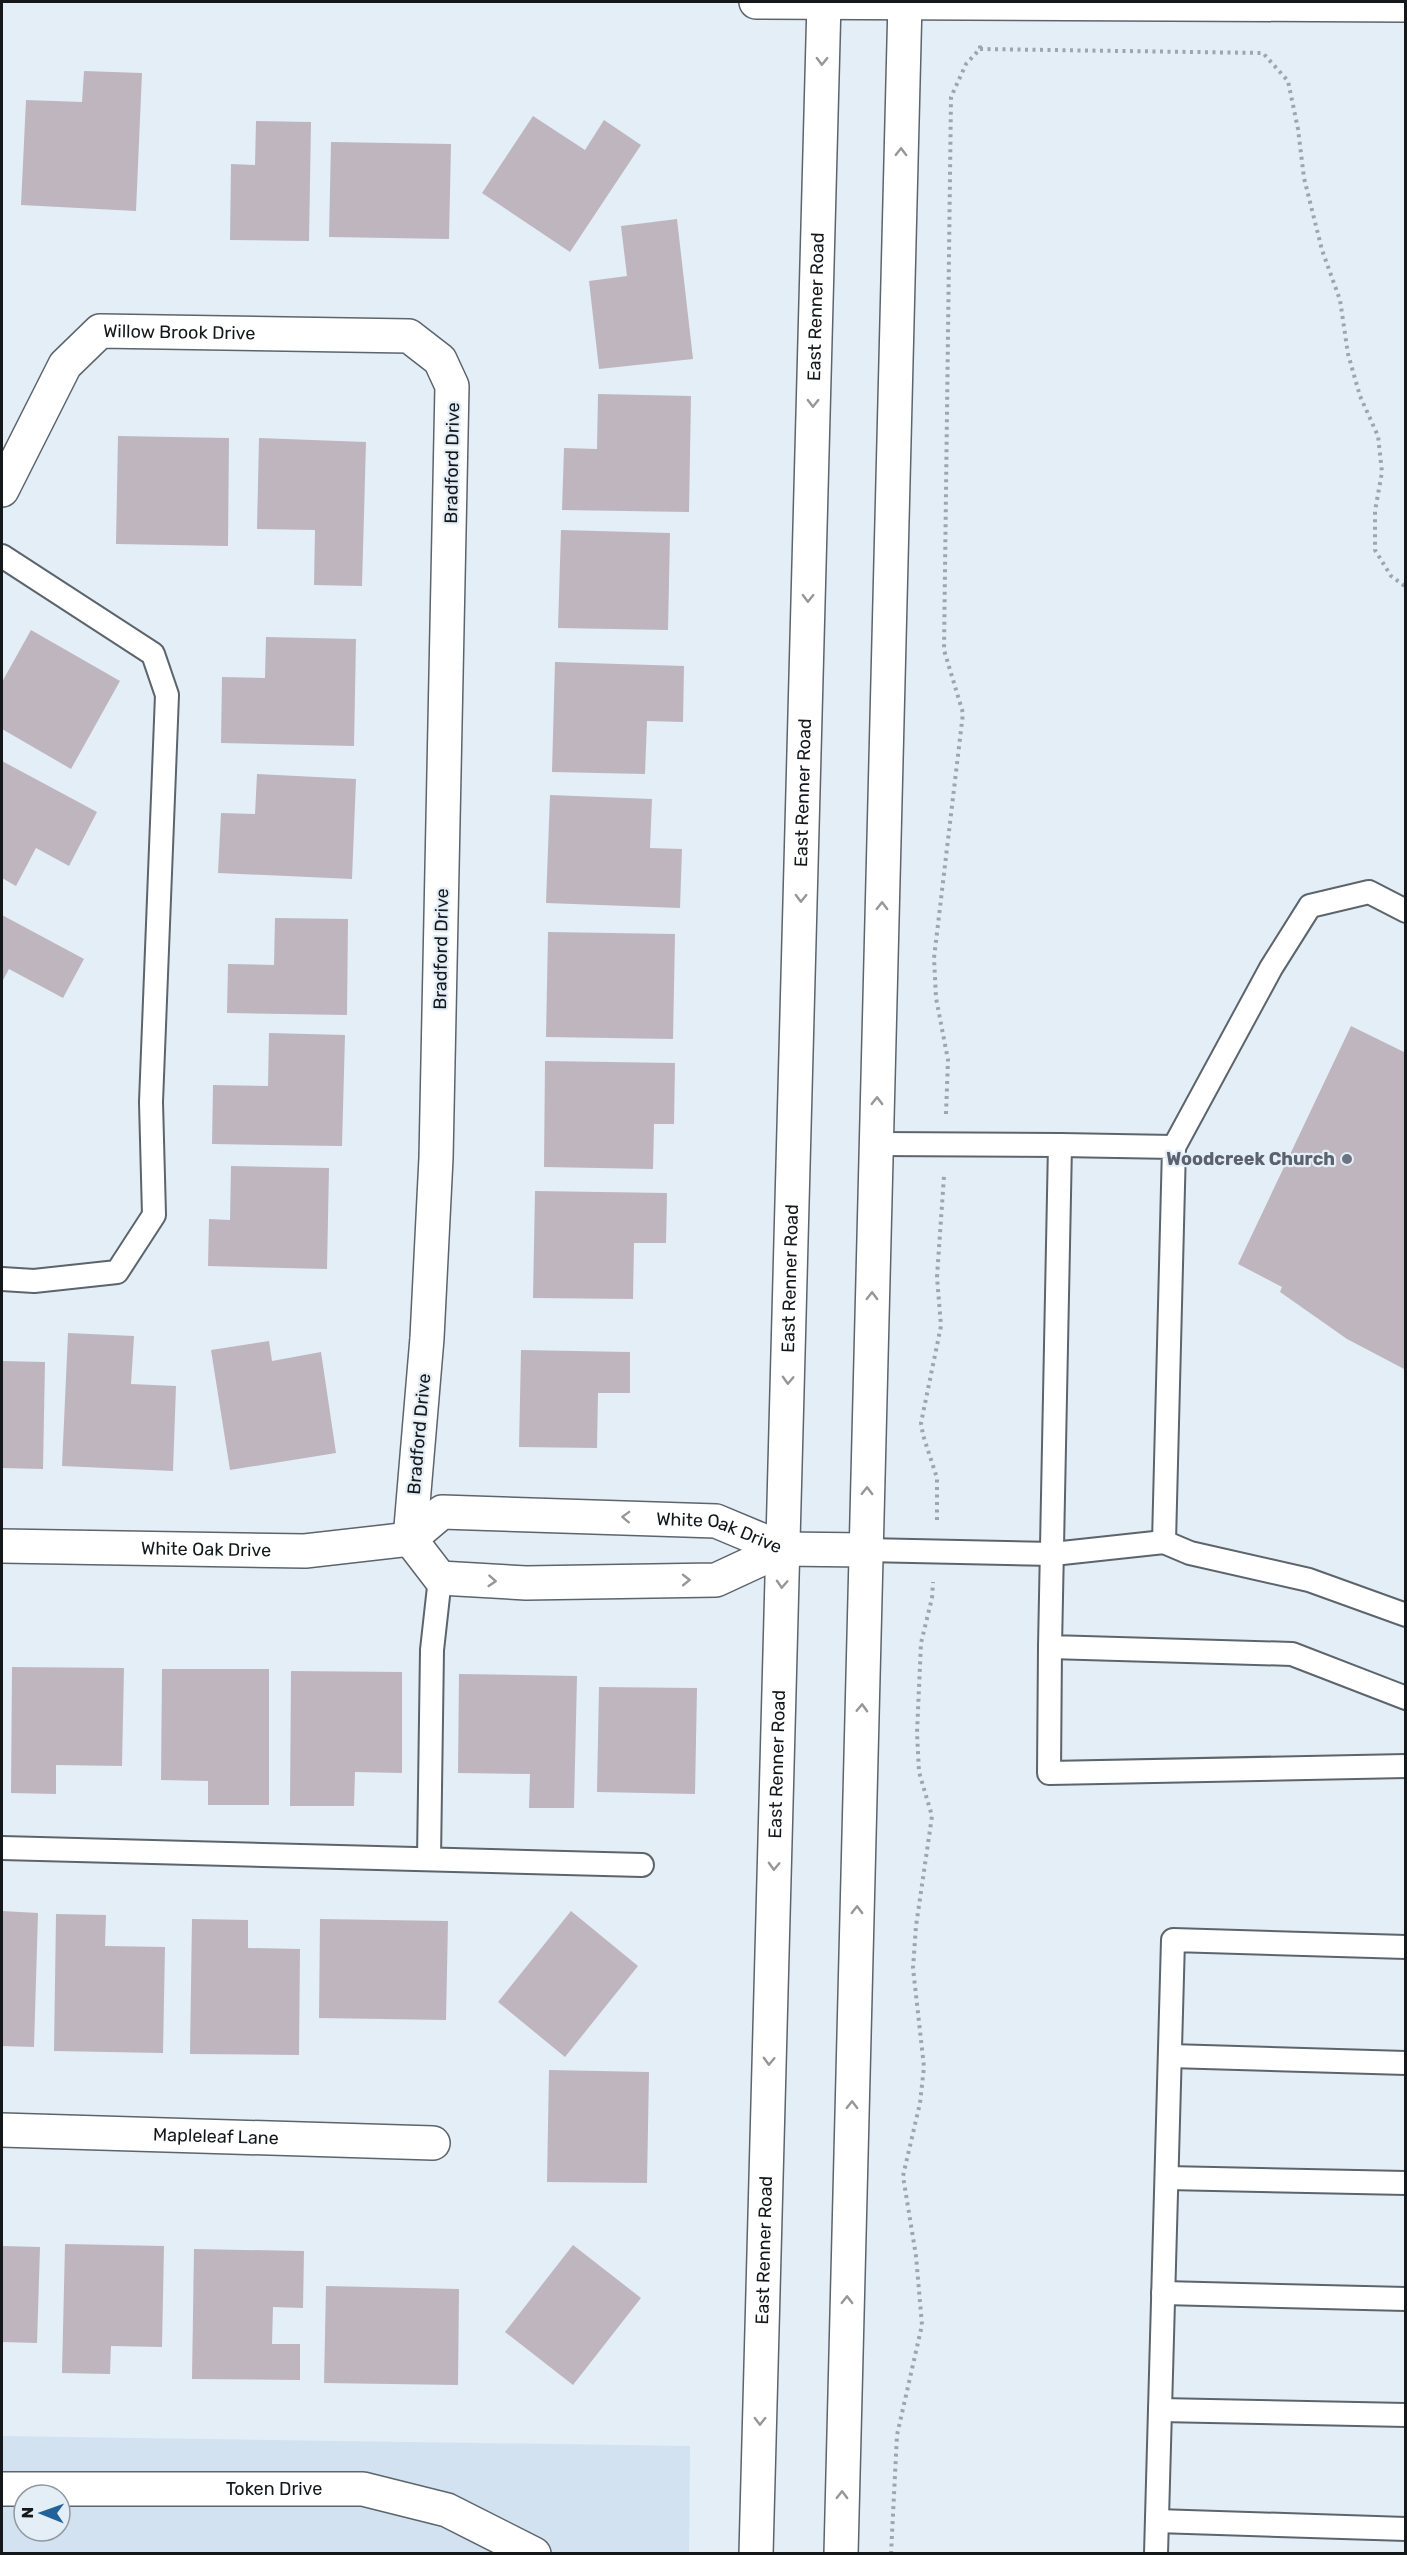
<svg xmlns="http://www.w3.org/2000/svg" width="1407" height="2555" font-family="Rubik,sans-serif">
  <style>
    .built { fill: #d3e2f1; fill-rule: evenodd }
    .building { fill: #bfb5bf }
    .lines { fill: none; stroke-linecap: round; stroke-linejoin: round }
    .lane-casing { stroke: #5c646c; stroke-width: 26 }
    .street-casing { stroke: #5c646c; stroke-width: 36 }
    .secondary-casing { stroke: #5c646c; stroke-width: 36 }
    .path { stroke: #9ea6ad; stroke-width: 4; stroke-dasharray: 3 4.5; stroke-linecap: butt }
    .lane { stroke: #fff; stroke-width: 22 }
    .street { stroke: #fff; stroke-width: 33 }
    .secondary { stroke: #fff; stroke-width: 33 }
    .oneway { stroke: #969798 }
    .worship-dot { fill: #6b7280; stroke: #e4eef7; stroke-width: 2 }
    .labels { text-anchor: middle; stroke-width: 4.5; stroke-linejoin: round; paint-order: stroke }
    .street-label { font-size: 18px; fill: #15181b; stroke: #e4eef7 }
    .worship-label { font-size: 18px; font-weight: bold; fill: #5b616d; stroke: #e4eef7; text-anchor: end }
  </style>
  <rect width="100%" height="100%" fill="#e4eef7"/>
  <path class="built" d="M2,2436l688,10 -1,107 -687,1zM24,2495h36v36h-36z"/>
  <g class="building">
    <path d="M84,71l58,2 -6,138 -115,-6 5,-105 56,2z"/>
    <path d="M533,116l52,34 19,-30 37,25 -71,107 -88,-59z"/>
    <path d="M256,121l55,1 -2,119 -79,-1 1,-76 24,1z"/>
    <path d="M331,142l120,2 -2,95 -120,-2z"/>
    <path d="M677,219l16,140 -94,10 -10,-88 38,-5 -6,-50z"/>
    <path d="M598,394l93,2 -2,116 -127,-2 2,-62 33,1z"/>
    <path d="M118,436l111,2 -1,108 -112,-2z"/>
    <path d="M259,438l107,4 -4,144 -48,-1 1,-55 -58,-1z"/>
    <path d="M561,530l109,3 -2,97 -110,-2z"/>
    <path d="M31,630l89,51 -49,88 -69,-40v-47z"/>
    <path d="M266,637l90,2 -2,107 -133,-3 1,-66 43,1z"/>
    <path d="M555,662l129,4 -1,56 -36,-1 -2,53 -93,-2z"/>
    <path d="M2,761l95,51 -28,54 -33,-18 -20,38 -14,-8z"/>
    <path d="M257,774l99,5 -4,100 -134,-6 3,-60 34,1z"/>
    <path d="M550,795l102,4 -2,49 32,1 -2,59 -134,-5z"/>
    <path d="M2,915l82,44 -21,39 -54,-29 -7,13z"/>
    <path d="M275,918l73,1 -1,96 -120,-2 1,-49 46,1z"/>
    <path d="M548,932l127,2 -2,105 -127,-2z"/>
    <path d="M1351,1026l55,27v317l-59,-31 -67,-47 2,-5 -44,-23z"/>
    <path d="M269,1033l76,2 -3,111 -130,-2 1,-59 55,1z"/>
    <path d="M545,1061l130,2 -1,61h-20l-1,45 -109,-2z"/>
    <path d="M231,1166l98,2 -2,101 -119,-3 1,-47 21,1z"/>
    <path d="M535,1191l132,2 -1,50h-32l-1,56 -100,-1z"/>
    <path d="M68,1333l66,3 -3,48 45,2 -3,85 -111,-5z"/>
    <path d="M269,1341l3,20 49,-9 15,101 -106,17 -19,-120z"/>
    <path d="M521,1350l109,2v41h-32l-1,55 -78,-1z"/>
    <path d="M2,1361l43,1 -2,107 -41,-1z"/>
    <path d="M12,1667l112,1 -2,98 -66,-1v29l-45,-1z"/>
    <path d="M162,1669h107v136h-61v-24l-47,-1z"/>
    <path d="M291,1671l111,1v101l-47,-1 -1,34h-64z"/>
    <path d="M459,1674l118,2 -3,132h-45l1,-34 -72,-1z"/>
    <path d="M599,1687l98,1 -2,106 -98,-2z"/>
    <path d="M2,1911l36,2 -4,134 -32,-1z"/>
    <path d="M571,1911l67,55 -73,91 -67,-55z"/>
    <path d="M56,1914l50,1 -1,31 60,1 -2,106 -109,-2z"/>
    <path d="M192,1919l56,1v28l52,1 -1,106 -109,-1z"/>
    <path d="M320,1919l128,2 -2,99 -127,-2z"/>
    <path d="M549,2070l100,2 -2,111 -100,-1z"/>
    <path d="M65,2244l99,2 -2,101 -51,-1 -1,28 -48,-1z"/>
    <path d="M573,2245l68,53 -68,87 -68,-53z"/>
    <path d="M2,2246l38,1 -3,96 -35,-1z"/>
    <path d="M194,2249l110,2 -1,57 -30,-1 -1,37h28v36l-108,-1z"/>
    <path d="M326,2286l133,3 -1,96 -134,-2z"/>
  </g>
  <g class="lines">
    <defs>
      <g id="lane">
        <path d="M2,556l151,98 14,41 -16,407 3,113 -37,57 -83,9 -32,-2"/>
        <path d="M876,1144l184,1 -10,502 242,7 114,44"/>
        <path d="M1060,1145l114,2 -10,395"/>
        <path d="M1174,1147l97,-179 39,-62 59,-14 37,19"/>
        <path d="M866,1550l187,4 111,-12 26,11 119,27 97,35"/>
        <path d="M1050,1647l-1,126 357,-7"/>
        <path d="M2,1848l640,17"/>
        <path d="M429,1859l3,-209 8,-72"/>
        <path d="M1170,2056l236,7"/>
        <path d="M1167,2178l239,5"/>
        <path d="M1163,2293l243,6"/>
        <path d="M1160,2410l246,5"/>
        <path d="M1157,2521l249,8"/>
        <path d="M1156,2554l17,-614 233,7"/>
      </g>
      <g id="street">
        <path id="s1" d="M2,490l63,-125 35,-34 309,5 31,24 12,26 -16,772 -9,180 -17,201"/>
        <path d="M410,1539l30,39 86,5 190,-3 67,-31"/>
        <path id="s2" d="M2,1546l303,5 105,-12 32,-27 274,9 67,28"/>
        <path id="s3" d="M2,2130l431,13"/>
        <path id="s4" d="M2,2489h361l84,21 87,44"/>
      </g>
      <g id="secondary">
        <path d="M756,2l650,3"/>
        <path d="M783,1549l83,1"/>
        <path id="s5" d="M756,2554l68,-2552"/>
        <path d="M841,2554l64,-2552"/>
      </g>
    </defs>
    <use href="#lane" class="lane-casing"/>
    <use href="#street" class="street-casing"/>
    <use href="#secondary" class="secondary-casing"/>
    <g class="path">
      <path d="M980,49l283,4 25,28 10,48 6,49 18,72 18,50 8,54 12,42 18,40 4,36 -7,39v39l16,26 15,11"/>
      <path d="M946,1114l2,-54 -12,-62 -2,-40 29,-245 -19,-63 7,-553 15,-33 14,-15v-8"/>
      <path d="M937,1520v-42l-14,-43 -2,-12 20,-97 -4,-49 7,-101"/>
      <path d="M891,2554l6,-119 25,-110 -6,-69 -13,-80 17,-73 4,-36 -11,-99 3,-42 16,-110 -13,-44 -2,-39 4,-90 11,-45 1,-16"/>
    </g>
    <use href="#lane" class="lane"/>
    <use href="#street" class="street"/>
    <use href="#secondary" class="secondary"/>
  </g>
  <defs><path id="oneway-chevron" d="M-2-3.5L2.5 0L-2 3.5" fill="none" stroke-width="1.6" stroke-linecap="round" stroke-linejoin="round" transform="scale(1.5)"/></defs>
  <g class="oneway">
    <use href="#oneway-chevron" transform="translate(822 61) rotate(91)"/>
    <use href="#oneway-chevron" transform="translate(901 152) rotate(-89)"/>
    <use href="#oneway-chevron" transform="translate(813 403) rotate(91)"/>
    <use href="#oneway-chevron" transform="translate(808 598) rotate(91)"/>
    <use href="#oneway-chevron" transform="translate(801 898) rotate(91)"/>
    <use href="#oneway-chevron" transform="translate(882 906) rotate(-89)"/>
    <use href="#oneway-chevron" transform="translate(877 1101) rotate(-89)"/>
    <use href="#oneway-chevron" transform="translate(872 1296) rotate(-89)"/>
    <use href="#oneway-chevron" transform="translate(788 1380) rotate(92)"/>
    <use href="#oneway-chevron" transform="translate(867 1491) rotate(-89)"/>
    <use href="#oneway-chevron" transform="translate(626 1517) rotate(-178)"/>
    <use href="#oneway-chevron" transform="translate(686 1580) rotate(-1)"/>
    <use href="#oneway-chevron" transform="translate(492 1581) rotate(4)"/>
    <use href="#oneway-chevron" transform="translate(782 1584) rotate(93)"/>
    <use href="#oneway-chevron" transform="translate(862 1708) rotate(-88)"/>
    <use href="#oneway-chevron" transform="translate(774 1866) rotate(92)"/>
    <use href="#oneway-chevron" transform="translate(857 1910) rotate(-89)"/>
    <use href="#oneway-chevron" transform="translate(769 2061) rotate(92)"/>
    <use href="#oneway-chevron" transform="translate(852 2105) rotate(-89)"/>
    <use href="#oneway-chevron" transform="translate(847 2300) rotate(-89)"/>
    <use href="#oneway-chevron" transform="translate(760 2421) rotate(91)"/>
    <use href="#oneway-chevron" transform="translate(842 2495) rotate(-89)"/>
  </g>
  <circle class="worship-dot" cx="1347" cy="1159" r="6"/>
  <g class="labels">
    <g class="street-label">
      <text dy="6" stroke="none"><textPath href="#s5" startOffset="2248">East Renner Road</textPath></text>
      <text dy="6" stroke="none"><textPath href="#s1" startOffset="268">Willow Brook Drive</textPath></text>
      <text transform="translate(452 463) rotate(-89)" y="6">Bradford Drive</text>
      <text dy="6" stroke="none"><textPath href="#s5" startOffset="1762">East Renner Road</textPath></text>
      <text transform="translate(441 949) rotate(-89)" y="6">Bradford Drive</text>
      <text dy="6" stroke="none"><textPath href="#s5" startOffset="1276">East Renner Road</textPath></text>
      <text transform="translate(419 1434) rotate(-85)" y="6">Bradford Drive</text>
      <text dy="6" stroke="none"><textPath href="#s2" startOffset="730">White Oak Drive</textPath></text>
      <text dy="6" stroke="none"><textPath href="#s2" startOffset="204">White Oak Drive</textPath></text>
      <text dy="6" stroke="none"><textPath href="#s5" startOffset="790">East Renner Road</textPath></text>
      <text dy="6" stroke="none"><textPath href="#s3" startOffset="214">Mapleleaf Lane</textPath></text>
      <text dy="6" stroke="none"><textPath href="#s5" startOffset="304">East Renner Road</textPath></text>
      <text dy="6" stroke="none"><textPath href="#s4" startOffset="272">Token Drive</textPath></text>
    </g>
    <g class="worship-label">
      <text x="1335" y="1165">Woodcreek Church</text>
    </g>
  </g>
  <rect width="1407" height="2555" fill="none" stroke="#15181b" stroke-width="6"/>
  <g transform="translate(42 2513) rotate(271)"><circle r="28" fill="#e4eef7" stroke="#91989f" stroke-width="1.5"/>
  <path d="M0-4.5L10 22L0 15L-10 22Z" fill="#236298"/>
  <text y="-9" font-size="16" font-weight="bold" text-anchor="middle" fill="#15181b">N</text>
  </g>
</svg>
